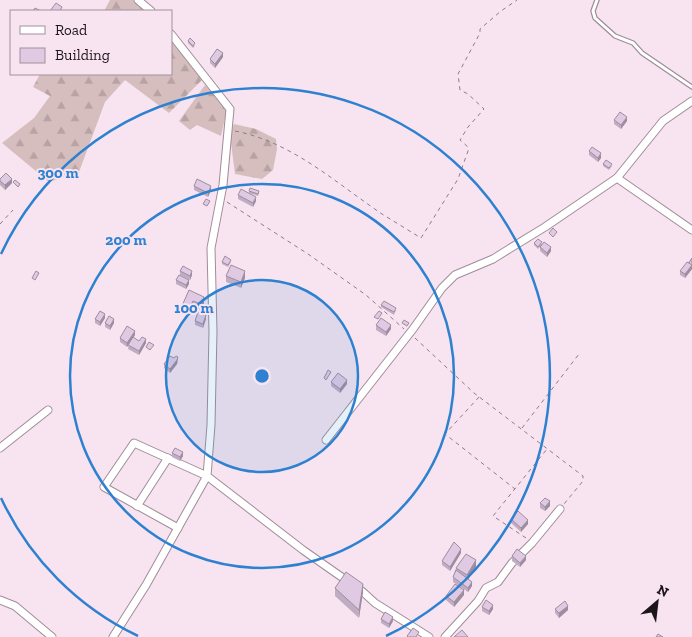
<svg xmlns="http://www.w3.org/2000/svg" width="692" height="637" font-family="'Zilla Slab',serif">
  <style>
    .forest { fill: url(#forest-firs) }
    .lines { fill: none; stroke-linecap: round; stroke-linejoin: round }
    .service-casing { stroke: #9f8d98; stroke-width: 5.5 }
    .minor-casing { stroke: #9f8d98; stroke-width: 9 }
    .path { stroke: #8b7d85; stroke-width: 1; stroke-dasharray: 4 4; stroke-linecap: butt }
    .service { stroke: #fff; stroke-width: 3 }
    .minor { stroke: #fff; stroke-width: 7 }
    .wall { fill: #c1adc3 }
    .shaded-wall { fill: #9d8d9f }
    .building { fill: #e0c9e3; stroke: #9d8d9f }
    .ring { fill: none; stroke: #2e81d0; stroke-width: 2.5 }
    .centre { fill: #2e81d0; stroke: #f8e4f0; stroke-width: 2.5 }
    .ring-label { font-size: 15px; text-anchor: middle; font-weight: bold; fill: #2e81d0; stroke: #f8e4f0; stroke-width: 4; stroke-linejoin: round; paint-order: stroke }
  </style>
  <defs>
    <pattern id="forest-firs" width="22" height="20" patternUnits="userSpaceOnUse" patternTransform="scale(1.25)"><rect width="22" height="20" fill="#d6bebf"/><path d="M5 1l3.5 6h-7zM16 11l3.5 6h-7z" fill="#b7a2a4"/></pattern>
  </defs>
  <rect width="100%" height="100%" fill="#f8e4f0"/>
  <g class="forest">
    <path d="M110,0h24l13,11h-43z"/>
    <path d="M171,39l31,41 -33,33 -44,-33 -20,22 -26,70 -30,10 -47,-39 32,-25 16,-22 -17,-9 7,-13h131z"/>
    <path d="M205,85l22,24 -6,27 -24,-11 -7,5 -11,-9z"/>
    <path d="M234,124l22,5 20,10 1,10 -4,21 -11,9 -27,-5 -5,-39z"/>
  </g>
  <g class="lines">
    <defs>
      <path id="service" d="M597,0l-4,11 2,7 20,18 18,7 9,10 50,34"/>
      <g id="minor">
        <path d="M138,0l13,11"/>
        <path d="M692,101l-29,20 -46,57 75,52"/>
        <path d="M326,440l87,-111 29,-41 13,-13 38,-16 16,-10 36,-22 72,-49"/>
        <path d="M0,448l48,-38"/>
        <path d="M137,506l31,-48"/>
        <path d="M178,528l-74,-41 30,-44 73,33 96,74 60,42 12,11 54,34"/>
        <path d="M0,600l15,6 37,31"/>
        <path d="M113,637l33,-52 61,-109 4,-51 2,-94 -2,-83 12,-63 7,-76 -59,-75"/>
        <path d="M445,637l33,-36 8,-13 12,-6 14,-19 20,-20 28,-34"/>
      </g>
    </defs>
    <use href="#service" class="service-casing"/>
    <use href="#minor" class="minor-casing"/>
    <g class="path">
      <path d="M235,131c57,11 101,52 147,83 13,8 26,16 39,24l37,-59 10,-28v-4l-8,-7 8,-13 16,-18 -16,-15 -8,-4 -2,-16 22,-41v-4l21,-18 16,-11"/>
      <path d="M227,202l81,52 58,41 38,34"/>
      <path d="M0,224l13,-14"/>
      <path d="M415,338l59,55 109,83v5l-19,23"/>
      <path d="M479,397l-34,37 70,55"/>
      <path d="M522,428l57,-74"/>
      <path d="M526,538l-33,-22 54,-67"/>
    </g>
    <use href="#service" class="service"/>
    <use href="#minor" class="minor"/>
  </g>
  <g class="wall">
    <path d="M188,41l7,5 -2,2 -5,-5z"/>
    <path d="M223,57l-8,11 -5,-5v-4z"/>
    <path d="M614,120l13,1 -6,8 -7,-5z"/>
    <path d="M589,151l12,7 -3,4 -9,-7z"/>
    <path d="M603,164l9,2 -3,4 -6,-4z"/>
    <path d="M0,179l12,4 -7,7 -5,-5z"/>
    <path d="M194,186l17,4 -3,7 -14,-7z"/>
    <path d="M249,191l10,2 -1,3 -9,-3z"/>
    <path d="M238,195l18,6 -3,6 -15,-8z"/>
    <path d="M534,243l8,1 9,7 -4,6 -7,-6v-4l-2,2 -4,-4z"/>
    <path d="M692,258v11l-7,9 -5,-3v-4z"/>
    <path d="M222,262h9l-3,5 -6,-3z"/>
    <path d="M180,271l12,4 -2,5 -10,-5z"/>
    <path d="M226,276l19,2 -4,10 -15,-6z"/>
    <path d="M176,280l13,4 -3,5 -10,-5z"/>
    <path d="M189,290l15,13 -3,7 -8,-3 -4,8 -7,-3v-6z"/>
    <path d="M381,305l15,5 -2,5 -13,-8z"/>
    <path d="M105,318l-5,8 -5,-3v-4z"/>
    <path d="M206,319l-3,9 -8,-3v-4z"/>
    <path d="M105,323h9l-4,7 -5,-3z"/>
    <path d="M376,325l15,4 -5,7 -10,-6z"/>
    <path d="M135,335l-2,3 6,3 7,2 -7,12 -11,-6 1,-6 -2,4 -7,-5v-4z"/>
    <path d="M178,361l-1,3 -7,9 -6,-5v-4z"/>
    <path d="M331,382l16,2 -7,9 -9,-7z"/>
    <path d="M172,453l11,3 -3,5 -8,-4z"/>
    <path d="M540,503l10,3 -5,5 -5,-3z"/>
    <path d="M511,519l17,5 -7,8 -10,-9z"/>
    <path d="M461,553l-11,18 -8,-6v-4z"/>
    <path d="M512,556l14,4 -6,7 -8,-6z"/>
    <path d="M476,567l-8,12 4,7 -4,6 -15,-10v-5l3,-9z"/>
    <path d="M335,588l28,4 -4,26 -24,-22z"/>
    <path d="M464,595l-10,12 -8,-7v-4z"/>
    <path d="M482,607l11,2 -4,6 -7,-4z"/>
    <path d="M555,609l13,1 -9,8 -4,-5z"/>
    <path d="M381,619l12,2 -4,7 -8,-5z"/>
  </g>
  <g class="shaded-wall">
    <path d="M223,53v4l-8,11v-4z"/>
    <path d="M627,117v4l-6,8v-4z"/>
    <path d="M601,153v5l-3,4v-4z"/>
    <path d="M12,179v4l-7,7v-5z"/>
    <path d="M211,186v4l-3,7v-4z"/>
    <path d="M256,197v4l-3,6v-4z"/>
    <path d="M551,247v4l-4,6v-4z"/>
    <path d="M692,265v4l-7,9v-4z"/>
    <path d="M192,271v4l-2,5v-4z"/>
    <path d="M245,271v7l-4,10v-6z"/>
    <path d="M189,280v4l-3,5v-4z"/>
    <path d="M204,297v6l-3,7v-6z"/>
    <path d="M193,301v6l-4,8v-6z"/>
    <path d="M105,314v4l-5,8v-4z"/>
    <path d="M206,315v4l-3,9v-4z"/>
    <path d="M114,319v4l-4,7v-4z"/>
    <path d="M391,325v4l-5,7v-4z"/>
    <path d="M135,331v4l-8,12v-4z"/>
    <path d="M146,339v4l-7,12v-4z"/>
    <path d="M178,357l-1,7 -7,9v-4z"/>
    <path d="M347,380v4l-7,9v-4z"/>
    <path d="M183,452v4l-3,5v-4z"/>
    <path d="M550,501v5l-5,5v-4z"/>
    <path d="M528,520v4l-7,8v-4z"/>
    <path d="M461,549v4l-11,18v-4z"/>
    <path d="M526,556v4l-6,7v-4z"/>
    <path d="M476,560v7l-9,14v-6z"/>
    <path d="M472,582v4l-4,6v-4z"/>
    <path d="M363,584v8l-4,26v-8z"/>
    <path d="M464,590v5l-10,12v-5z"/>
    <path d="M493,605v4l-4,6v-4z"/>
    <path d="M568,606v4l-9,8v-5z"/>
    <path d="M393,617v4l-4,7v-4z"/>
  </g>
  <g class="building">
    <path d="M56,3l6,4 -2,4h-10z"/>
    <path d="M35,8l6,3h-8z"/>
    <path d="M190,38l5,5 -2,3 -5,-5z"/>
    <path d="M217,49l6,4 -8,11 -5,-5z"/>
    <path d="M620,112l7,5 -6,8 -7,-5z"/>
    <path d="M592,147l9,6 -3,5 -9,-7z"/>
    <path d="M606,160l6,4 -3,4 -6,-4z"/>
    <path d="M6,173l6,6 -7,6 -5,-4v-2z"/>
    <path d="M197,179l14,7 -3,7 -14,-7z"/>
    <path d="M15,180l5,4 -2,3 -5,-5z"/>
    <path d="M250,188l9,3 -1,3 -9,-3z"/>
    <path d="M241,189l15,8 -3,6 -15,-8z"/>
    <path d="M206,199l4,2 -3,5 -4,-2z"/>
    <path d="M553,228l4,4 -4,5 -4,-4z"/>
    <path d="M538,239l4,3 -4,5 -4,-4z"/>
    <path d="M544,242l7,5 -4,6 -7,-6z"/>
    <path d="M225,256l6,4 -3,5 -6,-3z"/>
    <path d="M692,258v8l-3,-3z"/>
    <path d="M687,262l5,3 -7,9 -5,-3z"/>
    <path d="M231,265l14,6 -4,11 -15,-6z"/>
    <path d="M183,266l9,5 -2,5 -10,-5z"/>
    <path d="M36,271l3,2 -4,7 -3,-2z"/>
    <path d="M179,275l10,5 -3,5 -10,-5z"/>
    <path d="M189,290l15,7 -3,7 -8,-3 -4,8 -7,-3z"/>
    <path d="M384,301l12,7 -2,4 -13,-7z"/>
    <path d="M100,311l5,3 -5,8 -5,-3z"/>
    <path d="M379,311l3,2 -4,6 -4,-2z"/>
    <path d="M198,312l8,3 -3,9 -8,-3z"/>
    <path d="M109,316l5,3 -4,7 -5,-3z"/>
    <path d="M381,318l10,7 -5,7 -10,-7z"/>
    <path d="M404,320l5,3 -2,3 -5,-3z"/>
    <path d="M127,326l8,5 -8,12 -7,-5z"/>
    <path d="M133,337l6,4 3,-4 4,2 -7,12 -11,-6z"/>
    <path d="M149,342l5,3 -4,5 -4,-3z"/>
    <path d="M170,356l4,2 2,-2 2,1 -1,3 -7,9 -6,-5z"/>
    <path d="M328,370l3,2 -5,8 -2,-2z"/>
    <path d="M338,373l9,7 -7,9 -9,-7z"/>
    <path d="M175,448l8,4 -3,5 -8,-4z"/>
    <path d="M545,498l5,3 -5,6 -5,-4z"/>
    <path d="M518,511l10,9 -7,8 -10,-9z"/>
    <path d="M454,542l7,7 -11,18 -8,-6z"/>
    <path d="M517,549l9,7 -6,7 -8,-7z"/>
    <path d="M466,554l10,6 -9,15 -11,-7z"/>
    <path d="M456,570l16,12 -4,6 -15,-11z"/>
    <path d="M346,572l17,12 -4,26 -24,-22z"/>
    <path d="M455,584l9,6 -10,12 -8,-6z"/>
    <path d="M486,600l7,5 -4,6 -7,-4z"/>
    <path d="M565,601l3,5 -9,7 -4,-4z"/>
    <path d="M385,612l8,5 -4,7 -8,-5z"/>
    <path d="M413,628l6,4 -3,5h-8l-1,-1z"/>
    <path d="M462,630l6,7h-14z"/>
    <path d="M658,634l5,3h-7z"/>
  </g>
  <circle cx="262" cy="376" r="96" fill="#2e81d0" fill-opacity=".12"/>
  <g class="ring">
    <circle cx="262" cy="376" r="96"/>
    <circle cx="262" cy="376" r="192"/>
    <path d="M138 636A288 288 0 0 1 1 498M1 254A288 288 0 1 1 386 636"/>
  </g>
  <circle cx="262" cy="376" r="8" class="centre"/>
  <g class="ring-label">
    <text x="58" y="178">300 m</text>
    <text x="126" y="245">200 m</text>
    <text x="194" y="313">100 m</text>
  </g>
  <rect x="10" y="10" width="162" height="65" fill="#f8e4f0" stroke="#a0919a"/>
  <rect x="20" y="26" width="25" height="8" fill="#ffffff" stroke="#a0919a"/>
  <text x="55" y="35" font-size="15" fill="#1c1519">Road</text>
  <rect x="20" y="48" width="25" height="15" fill="#e0c9e3" stroke="#a0919a"/>
  <text x="55" y="60" font-size="15" fill="#1c1519">Building</text>
  <g transform="translate(657 602) rotate(28)" stroke="#f8e4f0" stroke-width="4" paint-order="stroke">
  <path d="M0-4L9 19L0 12L-9 19Z" fill="#1c1519"/>
  <text y="-8" font-size="14" font-weight="bold" text-anchor="middle" fill="#1c1519">N</text>
  </g>
</svg>
